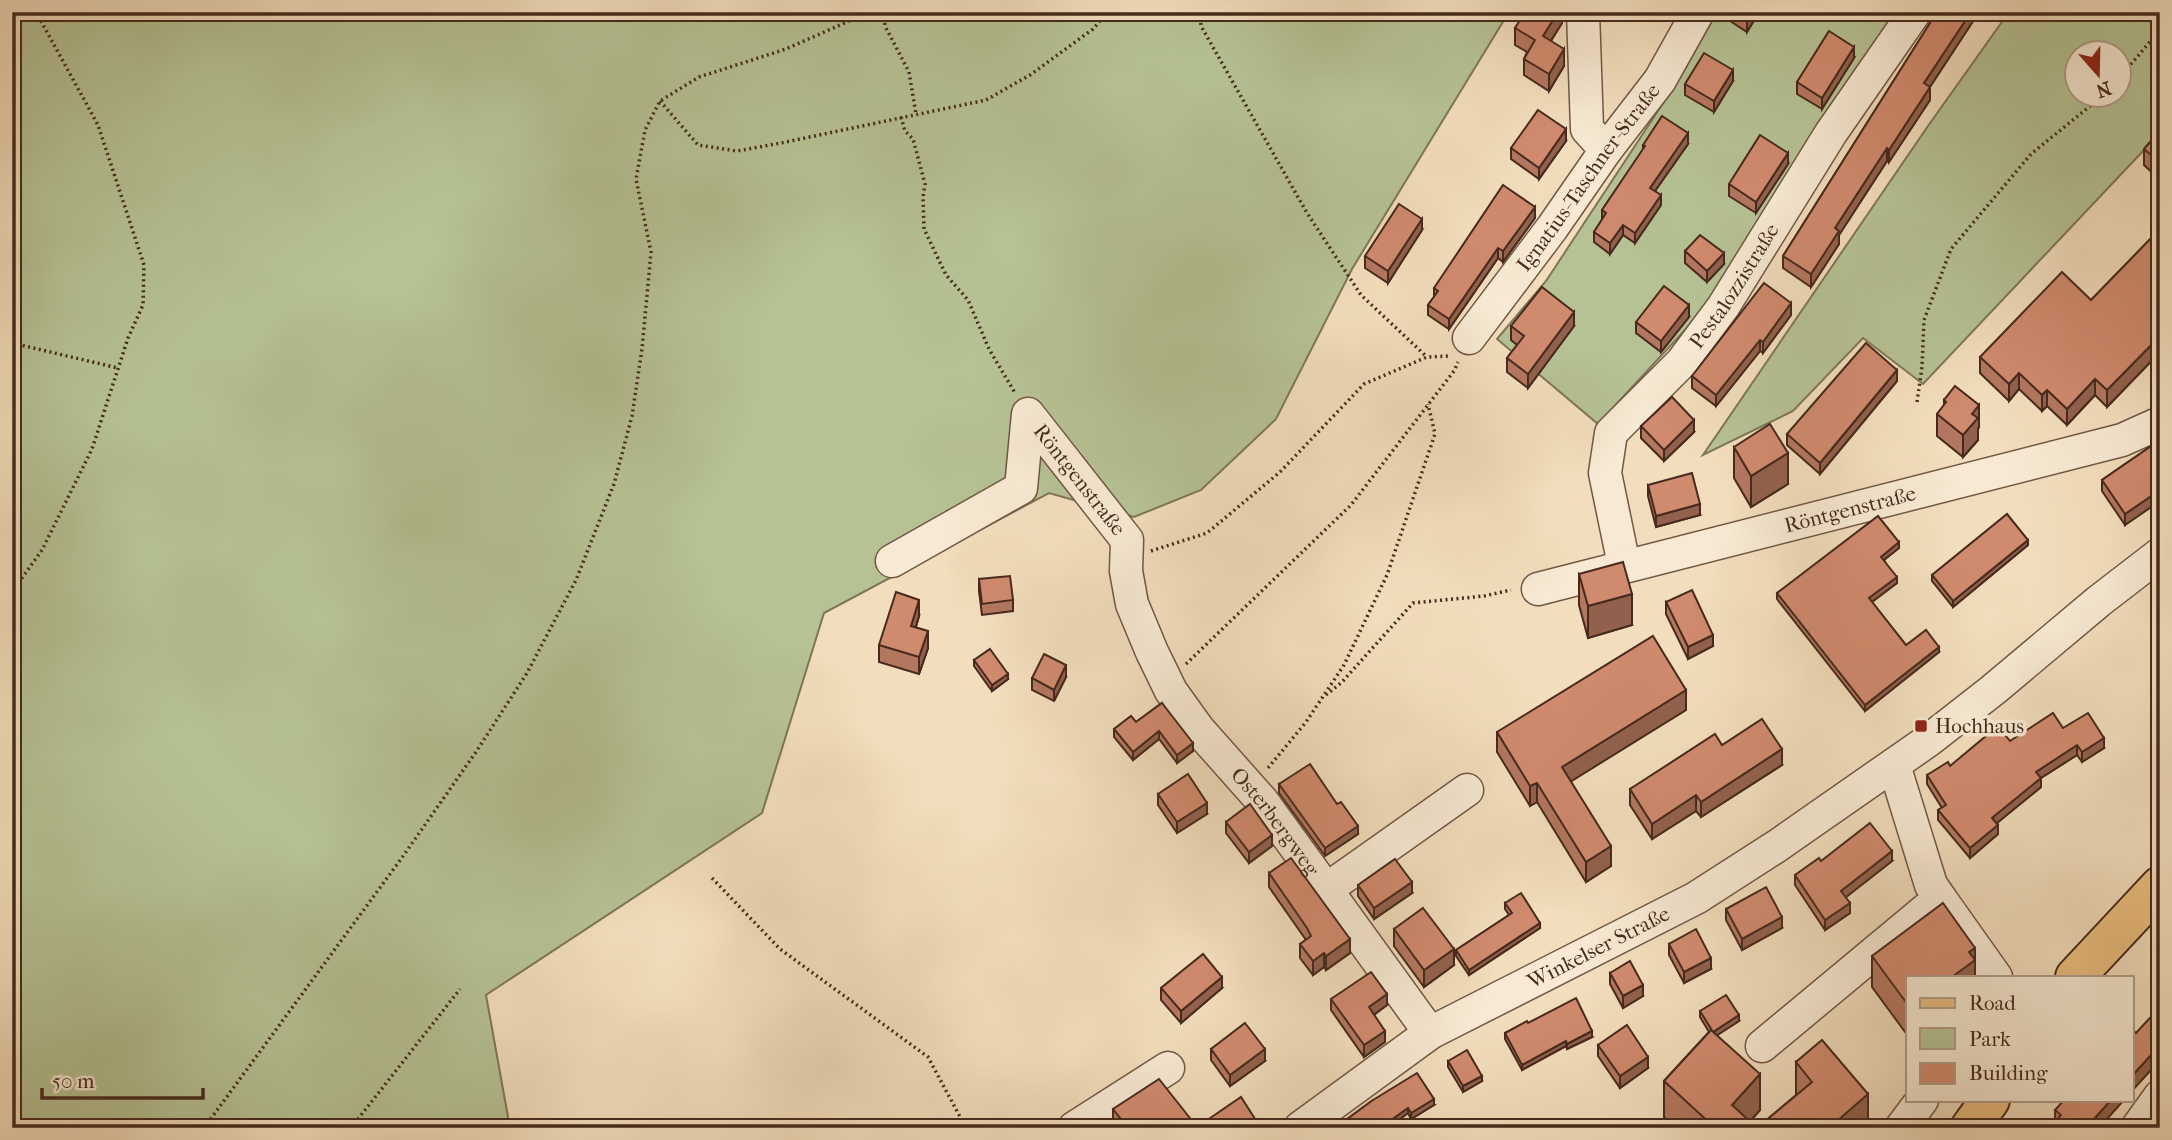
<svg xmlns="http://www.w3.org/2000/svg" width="2172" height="1140" font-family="'IM FELL French Canon',serif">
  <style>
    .green { fill: #b6c294; stroke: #7e7658; stroke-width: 2; fill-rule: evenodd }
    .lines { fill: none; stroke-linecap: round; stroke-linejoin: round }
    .minor-casing { stroke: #725745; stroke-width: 35 }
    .major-casing { stroke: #472a1d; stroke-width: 42 }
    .path { stroke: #472a1d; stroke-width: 3.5; stroke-dasharray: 2 3.5; stroke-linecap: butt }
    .minor { stroke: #f7e9d3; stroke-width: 32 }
    .major { stroke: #e9be7e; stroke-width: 38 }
    .wall { fill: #b3775f; stroke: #472a1d; stroke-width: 2 }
    .shaded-wall { fill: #92614d; stroke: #472a1d; stroke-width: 2 }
    .building { fill: #d08a6e; stroke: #472a1d; stroke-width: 2 }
    .poi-dot { fill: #8f2418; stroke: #f7e9d3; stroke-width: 2.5 }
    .labels { text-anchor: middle; stroke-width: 7; stroke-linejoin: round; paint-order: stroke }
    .street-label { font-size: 21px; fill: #472a1d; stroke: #f7e9d3 }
    .poi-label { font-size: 21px; fill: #472a1d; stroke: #f7e9d3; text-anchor: start }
  </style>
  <rect width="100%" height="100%" fill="#f2ddbc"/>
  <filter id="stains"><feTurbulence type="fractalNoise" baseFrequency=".00286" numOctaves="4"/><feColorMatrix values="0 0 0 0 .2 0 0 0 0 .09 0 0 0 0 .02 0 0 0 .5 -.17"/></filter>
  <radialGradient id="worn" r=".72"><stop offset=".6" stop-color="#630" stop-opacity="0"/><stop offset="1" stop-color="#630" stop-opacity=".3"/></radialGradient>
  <g class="green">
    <path d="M12,12h1497l-157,257 -76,150 -75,71 -67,27 -85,-24 -225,120 -62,200 -276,182 24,133h-498z"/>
    <path d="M1717,12h181l-188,291 -112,121 -101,-85 49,-58 135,-205z"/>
    <path d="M2009,12h151v121l-237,251 -60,-46 -70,73 -90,44 225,-329zM2078,52h42v42h-42z"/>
  </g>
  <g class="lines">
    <defs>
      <g id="minor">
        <path d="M1583,12l4,117 19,21"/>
        <path id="s1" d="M1469,338l83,-110 54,-78 54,-70 38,-68"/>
        <path id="s2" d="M892,561l129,-73 7,-74 99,126 -1,31 6,33 20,48 19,39 28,39 64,72 167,231"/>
        <path id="s3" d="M1624,565l-19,-92 6,-40 71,-71 41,-55 108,-174 84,-121"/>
        <path id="s4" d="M1538,589l584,-149 38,-17"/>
        <path d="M1327,889l140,-99"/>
        <path d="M1940,898l56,79"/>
        <path d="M1762,1046l178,-148 -9,-13 -37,-120"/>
        <path d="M1074,1128l94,-60"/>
        <path id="s5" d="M1300,1128l130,-95 266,-135 81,-52 152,-106 64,-50 106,-89 61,-47"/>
        <path d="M1901,1128l21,-28"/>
        <path d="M2137,1128l23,-32"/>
      </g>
      <g id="major">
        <path d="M2075,977l85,-91"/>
        <path d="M1970,1128l20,-28"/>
      </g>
    </defs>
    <use href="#minor" class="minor-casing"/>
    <use href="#major" class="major-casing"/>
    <g class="path">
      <path d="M884,12l1,14 24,46 7,42"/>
      <path d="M1200,12l1,14 106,187 54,82 66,62"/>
      <path d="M2151,12l9,7"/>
      <path d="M2120,77l40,-47"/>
      <path d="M660,101l38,44 39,6 44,-8 205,-43 44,-25 63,-46 15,-17"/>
      <path d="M901,117l4,14 8,8 12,45 -2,13 1,32 22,46 22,25 21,49 26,44"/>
      <path d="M12,343l106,25"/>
      <path d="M1917,402l5,-35 2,-47 27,-71 80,-95 74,-60"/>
      <path d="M1151,551l56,-18 73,-61 84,-88 63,-27 22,-1"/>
      <path d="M12,592l30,-42 50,-101 36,-111 15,-33 1,-40 -46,-140 -62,-113"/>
      <path d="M1186,664l165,-159 103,-134 4,-9"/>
      <path d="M1326,695l16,-13 71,-79 71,-7 27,-6"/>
      <path d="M1268,768l38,-46 38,-57 43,-90 48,-141 -7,-30"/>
      <path d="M712,878l68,71 148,108 38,71"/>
      <path d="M204,1128l197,-269 75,-107 51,-79 49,-93 38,-96 18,-68 10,-67 9,-97 -15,-73 9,-49 15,-29 39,-24 87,-28 83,-37"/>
      <path d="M351,1128l109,-139"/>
    </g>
    <use href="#minor" class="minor"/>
    <use href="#major" class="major"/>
  </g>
  <g class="wall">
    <path d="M1562,12v11l-11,18 13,25 -15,25 -25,-16v-16l3,-7 -12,-7v-17z"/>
    <path d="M1641,12h12l-4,6z"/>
    <path d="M1724,12h35l-12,20 -23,-15z"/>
    <path d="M1937,12h42l-49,75v13l-41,62 -2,-1 -48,74v9l-28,43 -28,-19v-12z"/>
    <path d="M1854,58l-32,51 -25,-15v-12z"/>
    <path d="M1733,81l-19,31 -29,-17v-11z"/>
    <path d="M2160,131v49l-16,-15v-16z"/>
    <path d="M1566,141l-27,38 -28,-20v-11z"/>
    <path d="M1688,144l-33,47 6,14 -26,38 -12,-8 -13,19 -16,-12v-10l8,-12v-10l41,-60v-5z"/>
    <path d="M1788,164l-32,49 -27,-17v-12z"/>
    <path d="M1535,218l-32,44 -5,-4 -49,71 -21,-14v-10l6,-8v-9z"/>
    <path d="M2160,229v123l-53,55 -12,-12 -28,30 -20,-19 -5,5 -23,-22 -10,12 -29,-28v-16l111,-57z"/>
    <path d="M1422,230l-34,53 -23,-15v-12z"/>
    <path d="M1685,251l39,13 -17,18 -22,-19z"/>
    <path d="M1791,315l-28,38 -3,-2 -44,55 -24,-18v-12z"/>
    <path d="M1689,317l-28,35 -25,-19v-11z"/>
    <path d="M1511,326h63l-46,62 -21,-16v-14l10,-13 -6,-5z"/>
    <path d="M1897,381l-77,93 -33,-29v-11z"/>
    <path d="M1944,400l35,27 -1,2v11l-15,17 -26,-21v-22l7,-8z"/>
    <path d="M1641,426l53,6 -30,29 -23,-23z"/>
    <path d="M2160,440l-35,85 -23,-34v-11z"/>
    <path d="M1734,447l54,37 -37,23 -17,-29z"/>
    <path d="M1648,485l52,30 -44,12 -8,-31z"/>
    <path d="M2028,545l-75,62 -21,-26v-6z"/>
    <path d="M1899,548l-15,12 13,23 -25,19 34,43 33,7 -74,59 -88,-112v-6z"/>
    <path d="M1579,574l53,51 -44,13 -9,-33z"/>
    <path d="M979,579l34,21v11l-31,4 -3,-24z"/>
    <path d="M1666,602l47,44 -25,13 -22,-45z"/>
    <path d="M919,616l-3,11 12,21 -9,26 -40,-12v-17z"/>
    <path d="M974,660l34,19 -16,12 -18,-25z"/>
    <path d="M1066,677l-12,24 -22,-11v-12z"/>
    <path d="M1162,703l31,48 -16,12 -18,-24 -26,21 -19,-23v-8l22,-7z"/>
    <path d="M1686,710l-116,71 41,85 -25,16 -49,-80 -7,4 -33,-54v-20z"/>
    <path d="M2063,728l41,20 -22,14 -5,-7 -36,23v9l-44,36 1,11 -28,24 -32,-38v-10l4,-2 -15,-24v-9l83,-34z"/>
    <path d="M1722,745l60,20 -81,52 -5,-6 -44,28 -22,-34v-16z"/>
    <path d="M1279,784l79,50 -33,22 -46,-63z"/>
    <path d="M1158,794l49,20 -30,19 -19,-28z"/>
    <path d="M1226,822l46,24 -23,17 -23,-30z"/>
    <path d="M1821,861h71l-46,36 4,16 -25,17 -30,-45v-10z"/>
    <path d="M1269,873l81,80 -24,17 -2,-3 -11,8 -13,-17v-14l6,-4 -37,-53z"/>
    <path d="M1358,885l54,8 -38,26 -16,-23z"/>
    <path d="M1505,903l35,25 -71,47 -13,-19v-6l53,-35 -4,-6z"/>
    <path d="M1726,909l56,19 -40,22 -16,-30z"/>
    <path d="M1394,929l60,36 -30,22 -30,-41z"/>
    <path d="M1669,944l42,25 -27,14 -15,-28z"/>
    <path d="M1975,948v29h-67v59l-36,-49v-31z"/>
    <path d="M1610,973l33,23 -20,12 -13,-24z"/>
    <path d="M1161,988h61l-41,35 -20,-23z"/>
    <path d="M1331,999l56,6 -13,10 11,27 -21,15 -33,-47z"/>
    <path d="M1700,1011l39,10 -22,14 43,75 -10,11 7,7 39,-33v-33l72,66h-192l-12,-11v-36l45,-49 -9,-15z"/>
    <path d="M1528,1023l64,14 -25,12 -1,-3 -44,24 -17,-31v-6z"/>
    <path d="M1598,1045l50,23 -28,20 -22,-32z"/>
    <path d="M1211,1049l54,12 -35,25 -19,-26z"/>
    <path d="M1448,1061l34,20 -19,11 -15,-25z"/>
    <path d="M1373,1100l61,5 -23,14 -3,-6 -20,15h-53z"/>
    <path d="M2124,1100l-69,22v-12z"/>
    <path d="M1113,1109l84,18 60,1h-142l-2,-3z"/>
  </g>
  <g class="shaded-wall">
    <path d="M1558,12h4v11l-19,30v-17z"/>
    <path d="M1752,12h7l-12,20v-12z"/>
    <path d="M1971,12h8l-55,84v-13z"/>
    <path d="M1854,47v11l-32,51v-11z"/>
    <path d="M1564,49v17l-15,25v-17z"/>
    <path d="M1733,70v11l-19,31v-11z"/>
    <path d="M1930,87v13l-41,62v-12z"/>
    <path d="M1566,129v12l-27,38v-11z"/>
    <path d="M1688,133v11l-38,54v-10z"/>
    <path d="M1887,148v13l-48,74v9l-28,43v-13l24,-46z"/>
    <path d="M1788,153v11l-32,49v-11z"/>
    <path d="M1661,195v10l-26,38v-10z"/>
    <path d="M1535,207v11l-32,44v-11z"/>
    <path d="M1422,219v11l-34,53v-12z"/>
    <path d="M1623,225v10l-13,19v-11z"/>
    <path d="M1498,248v10l-49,71v-10z"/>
    <path d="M1724,253v11l-17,18v-11z"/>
    <path d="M1791,303v12l-28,38v-11z"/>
    <path d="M1689,305v12l-28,35v-11z"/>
    <path d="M1574,312v14l-46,62v-14z"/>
    <path d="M2160,336v16l-53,55v-17z"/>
    <path d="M1760,340v11l-44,55v-11z"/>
    <path d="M1897,370v11l-77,93v-11z"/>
    <path d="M2019,373v16l-10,12v-17z"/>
    <path d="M2095,379v16l-28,30v-16z"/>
    <path d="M2047,390v16l-5,5v-16z"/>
    <path d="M1979,405v22l-1,2v11l-15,17v-22l9,-21z"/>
    <path d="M1694,420v12l-30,29v-11z"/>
    <path d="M1788,453v31l-37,23v-31z"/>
    <path d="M2160,490v11l-35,24v-11z"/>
    <path d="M1700,504v11l-44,12v-11z"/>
    <path d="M2028,540v5l-75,62v-6z"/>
    <path d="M1899,542v6l-18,14v-5z"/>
    <path d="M1897,577v6l-28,21v-6z"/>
    <path d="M1632,594v31l-44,13v-32z"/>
    <path d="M919,600v16l-8,27v-17z"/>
    <path d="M928,631v17l-9,26v-17z"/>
    <path d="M1713,635v11l-25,13v-12z"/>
    <path d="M1939,647v5l-74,59v-6z"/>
    <path d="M1066,665v12l-12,24v-11z"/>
    <path d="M1008,674v5l-16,12v-6z"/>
    <path d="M1686,690v20l-124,77v-20z"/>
    <path d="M1159,731v8l-26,21v-8z"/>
    <path d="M2104,738v10l-22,14v-10z"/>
    <path d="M1193,743v8l-16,12v-8z"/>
    <path d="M2077,745v10l-36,23v9l-49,40v-9l44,-46z"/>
    <path d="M1782,749v16l-81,52v-15z"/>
    <path d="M1537,783v19l-7,4v-20z"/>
    <path d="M1696,795v16l-44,28v-15z"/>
    <path d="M1207,803v11l-30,19v-11z"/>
    <path d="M1998,825v9l-28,24v-10z"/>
    <path d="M1358,826v8l-33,22v-8z"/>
    <path d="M1272,835v11l-23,17v-11z"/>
    <path d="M1611,846v20l-25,16v-20z"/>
    <path d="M1892,851v10l-51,40v-10z"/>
    <path d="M1412,882v11l-38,26v-11z"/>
    <path d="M1850,903v10l-25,17v-10z"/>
    <path d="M1782,917v11l-40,22v-11z"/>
    <path d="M1540,923v5l-71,47v-5z"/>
    <path d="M1350,939v14l-24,17v-14z"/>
    <path d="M1975,948v29h-23l17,-25z"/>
    <path d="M1454,949v16l-30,22v-17z"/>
    <path d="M1324,953v14l-11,8v-14z"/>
    <path d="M1711,958v11l-27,14v-11z"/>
    <path d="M1222,977v11l-41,35v-12z"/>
    <path d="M1643,985v11l-20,12v-12z"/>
    <path d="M1387,994v11l-18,13v-11z"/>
    <path d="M1739,1015v6l-26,17v-6z"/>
    <path d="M1385,1031v11l-21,15v-12z"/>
    <path d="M1592,1031v6l-25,12v-5z"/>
    <path d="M1566,1041v5l-44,24v-5z"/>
    <path d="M2160,1045v15l-28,31v-15z"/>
    <path d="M1265,1049v12l-35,25v-11z"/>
    <path d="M1648,1057v11l-28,20v-12z"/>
    <path d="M1760,1074v36l-16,18 -12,-23z"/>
    <path d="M1482,1076v5l-19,11v-6z"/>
    <path d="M1868,1094v34h-40z"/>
    <path d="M1434,1099v6l-23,14v-6z"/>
    <path d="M2111,1100h13l-25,28h-13z"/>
    <path d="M1408,1108v5l-20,15h-8z"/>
    <path d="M1257,1122v6h-9z"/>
  </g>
  <g class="building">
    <path d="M1525,12h33l-15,24 21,13 -15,25 -25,-15 11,-19 -20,-12z"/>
    <path d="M1734,12h18l-5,8z"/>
    <path d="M1937,12h34l-47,71 6,4 -41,63 -2,-2 -52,80 4,3 -28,43 -28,-18z"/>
    <path d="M1829,31l25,16 -32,51 -25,-16z"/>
    <path d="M1704,53l29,17 -19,31 -29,-17z"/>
    <path d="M1538,110l28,19 -27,39 -28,-20z"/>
    <path d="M1662,116l26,17 -38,55 11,7 -26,38 -12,-8 -13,18 -16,-11 12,-19 -4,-3 43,-64 -2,-1z"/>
    <path d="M2160,131v32l-16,-14z"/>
    <path d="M1760,135l28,18 -32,49 -27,-18z"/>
    <path d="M1503,185l32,22 -32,44 -5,-3 -49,71 -21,-14 10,-14 -4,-3z"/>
    <path d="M1399,204l23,15 -34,52 -23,-15z"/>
    <path d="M2160,229v107l-53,54 -12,-11 -28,30 -20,-19 -5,5 -23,-22 -10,11 -29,-27 82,-85 29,28z"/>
    <path d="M1700,235l24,18 -17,18 -22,-20z"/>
    <path d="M1764,283l27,20 -28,39 -3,-2 -44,55 -24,-19z"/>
    <path d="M1664,286l25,19 -28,36 -25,-19z"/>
    <path d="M1542,287l32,25 -46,62 -21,-16 17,-22 -13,-10z"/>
    <path d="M1866,343l31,27 -77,93 -33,-29z"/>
    <path d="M1955,386l24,19 -7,9 6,4 -15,17 -26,-21 9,-12 -2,-2z"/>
    <path d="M1672,397l22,23 -30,30 -23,-24z"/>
    <path d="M1770,424l18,29 -37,23 -17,-29z"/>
    <path d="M2160,440v50l-35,24 -23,-34z"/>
    <path d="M1692,473l8,31 -44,12 -8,-31z"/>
    <path d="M2007,514l21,26 -75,61 -21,-26z"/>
    <path d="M1878,516l21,26 -18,15 16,20 -28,21 37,47 20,-15 13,17 -74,58 -88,-112z"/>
    <path d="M1623,562l9,32 -44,12 -9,-32z"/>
    <path d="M1010,576l3,24 -31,4 -3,-25z"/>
    <path d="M1692,590l21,45 -25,12 -22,-45z"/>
    <path d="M896,592l23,8 -8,26 17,5 -9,26 -40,-12z"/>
    <path d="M1653,636l33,54 -124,77 49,79 -25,16 -49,-79 -7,3 -33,-54z"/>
    <path d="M990,649l18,25 -16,11 -18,-25z"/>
    <path d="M1044,654l22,11 -12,25 -22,-12z"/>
    <path d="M1162,703l31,40 -16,12 -18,-24 -26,21 -19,-23 17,-13 5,6z"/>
    <path d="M2053,713l10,15 25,-15 16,25 -22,14 -5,-7 -41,27 5,6 -49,40 6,7 -28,23 -32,-38 8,-5 -19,-30 21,-13 2,4 48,-40 12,15z"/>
    <path d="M1762,719l20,30 -81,53 -5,-7 -44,29 -22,-35 85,-55 7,11z"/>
    <path d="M1310,764l27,40 4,-2 17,24 -33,22 -46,-64z"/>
    <path d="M1188,774l19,29 -30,19 -19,-28z"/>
    <path d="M1250,804l22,31 -23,17 -23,-30z"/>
    <path d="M1870,823l22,28 -51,40 9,12 -25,17 -30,-45 24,-17 2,3z"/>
    <path d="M1291,858l59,81 -24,17 -2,-3 -11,8 -13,-17 11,-8 -4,-8 -38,-55z"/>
    <path d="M1395,859l17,23 -38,26 -16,-23z"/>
    <path d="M1766,887l16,30 -40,22 -16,-30z"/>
    <path d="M1521,893l19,30 -71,47 -13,-20 56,-37 -7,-10z"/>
    <path d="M1943,903l32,45 -6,4 6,8 -23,17h-44v28l-36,-49z"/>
    <path d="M1423,908l31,41 -30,21 -30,-41z"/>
    <path d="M1696,929l15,29 -27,14 -15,-28z"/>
    <path d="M1203,954l19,23 -41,34 -20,-23z"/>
    <path d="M1630,961l13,24 -20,11 -13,-23z"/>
    <path d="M1371,972l16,22 -18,13 16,24 -21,14 -33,-46z"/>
    <path d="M1726,995l13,20 -26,17 -13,-21z"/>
    <path d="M1576,998l16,33 -25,13 -1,-3 -44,24 -17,-32 22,-12 1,2z"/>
    <path d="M2160,1007v38l-28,31v-47l4,4z"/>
    <path d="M1245,1023l20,26 -35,26 -19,-26z"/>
    <path d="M1627,1025l21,32 -28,19 -22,-31z"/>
    <path d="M1711,1030l49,44 -28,31 25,23 55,-46 -16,-20 26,-22 46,54 -39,34h-115v-1l-50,-46z"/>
    <path d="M1467,1050l15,26 -19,10 -15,-25z"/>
    <path d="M1417,1073l17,26 -23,14 -3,-5 -28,20h-45l38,-28z"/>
    <path d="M1159,1079l38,48 44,-30 16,25 -9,6h-120l-15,-19z"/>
    <path d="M2064,1100h47l-25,28h-36l11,-13 -6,-5z"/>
    <path d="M919,1122l4,6h-14z"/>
  </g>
  <rect class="poi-dot" x="1914" y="719" width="14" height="14" rx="3.5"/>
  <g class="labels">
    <g class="street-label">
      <text dy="7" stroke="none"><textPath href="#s1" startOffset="200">Ignatius-Taschner-Straße</textPath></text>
      <text dy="7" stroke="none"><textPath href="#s3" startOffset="327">Pestalozzistraße</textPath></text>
      <text dy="7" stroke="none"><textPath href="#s2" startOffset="306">Röntgenstraße</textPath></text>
      <text dy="7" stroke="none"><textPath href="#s4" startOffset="322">Röntgenstraße</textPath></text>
      <text dy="7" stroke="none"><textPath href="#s2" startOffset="710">Osterbergweg</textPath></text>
      <text dy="7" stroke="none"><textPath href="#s5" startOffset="350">Winkelser Straße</textPath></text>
    </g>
    <g class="poi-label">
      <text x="1935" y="733">Hochhaus</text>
    </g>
  </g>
  <rect width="2172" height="1140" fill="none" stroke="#f2ddbc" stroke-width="42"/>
  <rect x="14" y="14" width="2144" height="1112" fill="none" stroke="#472a1d" stroke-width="3.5"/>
  <rect x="21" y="21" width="2130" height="1098" fill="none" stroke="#472a1d" stroke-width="2"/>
  <rect x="1906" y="976" width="228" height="126" fill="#f7e9d3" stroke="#b19d8a" stroke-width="2"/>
  <rect x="1920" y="998" width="35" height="10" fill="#e9be7e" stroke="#b19d8a" stroke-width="2"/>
  <text x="1969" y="1010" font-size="21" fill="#472a1d">Road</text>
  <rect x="1920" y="1028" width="35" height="21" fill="#b6c294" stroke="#b19d8a" stroke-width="2"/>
  <text x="1969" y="1046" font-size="21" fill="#472a1d">Park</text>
  <rect x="1920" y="1063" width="35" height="21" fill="#d08a6e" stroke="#b19d8a" stroke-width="2"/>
  <text x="1969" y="1080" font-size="21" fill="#472a1d">Building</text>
  <g transform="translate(2098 74) rotate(160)"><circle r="33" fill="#f7e9d3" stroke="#b19d8a" stroke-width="2"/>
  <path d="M0-5L12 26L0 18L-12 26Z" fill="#8f2418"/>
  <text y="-10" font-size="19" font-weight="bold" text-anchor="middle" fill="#472a1d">N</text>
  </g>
  <path d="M42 1088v10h161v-10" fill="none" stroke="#472a1d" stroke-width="3.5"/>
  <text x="52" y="1088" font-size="21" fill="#472a1d" stroke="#f7e9d3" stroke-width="5" paint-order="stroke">50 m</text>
  <rect width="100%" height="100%" filter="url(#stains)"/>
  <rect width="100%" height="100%" fill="url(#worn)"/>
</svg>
